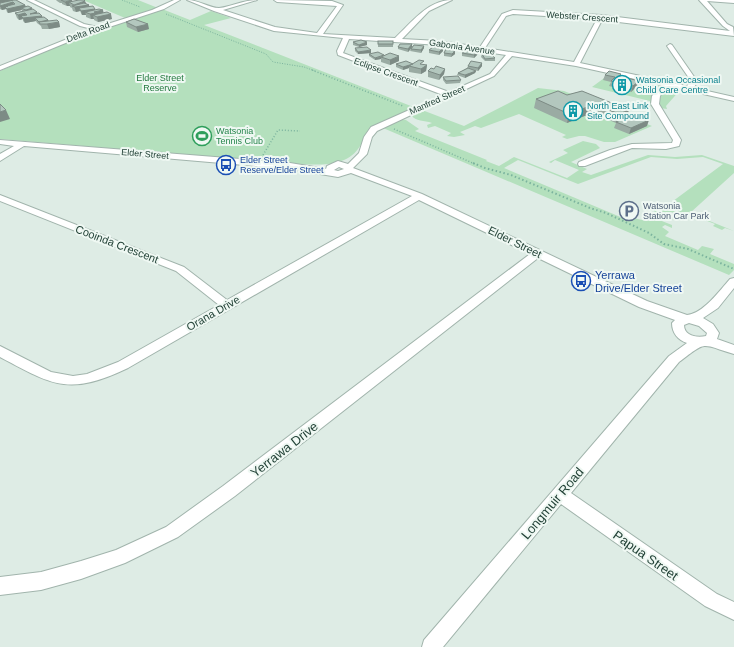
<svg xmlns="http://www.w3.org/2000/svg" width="734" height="647" font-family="Arial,sans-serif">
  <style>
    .green { fill: #b4e0bd }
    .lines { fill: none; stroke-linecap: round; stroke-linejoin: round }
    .minor-casing { stroke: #a1b4ac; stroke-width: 2 }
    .path-far2 { stroke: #7bb39e; stroke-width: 1; stroke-dasharray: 1 1.5; stroke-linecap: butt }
    .path-far1 { stroke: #7bb39e; stroke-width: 1.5; stroke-dasharray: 1 2; stroke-linecap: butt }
    .path { stroke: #7bb39e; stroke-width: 2; stroke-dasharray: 1.5 2.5; stroke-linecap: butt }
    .minor { fill: #fff; fill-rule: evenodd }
    .wall { fill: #9aaba3 }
    .shaded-wall { fill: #7d8b85 }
    .building { fill: #b3c7be; stroke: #7d8b85 }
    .labels { text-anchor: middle; stroke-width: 4; stroke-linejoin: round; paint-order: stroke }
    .far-street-label { font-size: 9px; fill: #1e3e33; stroke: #eff8f3 }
    .far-park-label { font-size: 9px; fill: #23793f; stroke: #eff8f3 }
    .far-culture-label { font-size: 9px; fill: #0d838f; stroke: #eff8f3; text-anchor: start }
    .far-leisure-label { font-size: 9px; fill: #27864d; stroke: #eff8f3; text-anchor: start }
    .far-transit-label { font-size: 9px; fill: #164399; stroke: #eff8f3; text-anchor: start }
    .far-service-label { font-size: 9px; fill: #4e5e75; stroke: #eff8f3; text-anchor: start }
    .street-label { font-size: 11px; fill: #1e3e33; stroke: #eff8f3 }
    .transit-label { font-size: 11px; fill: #164399; stroke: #eff8f3; text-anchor: start }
    .near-street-label { font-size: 13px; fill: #1e3e33; stroke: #eff8f3 }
  </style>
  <rect width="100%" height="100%" fill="#deece5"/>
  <g class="green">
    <path d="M83,0h55l20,8 -33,10z"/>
    <path d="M162,9l28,11 21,-9 20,7 -27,7 212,83c-15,6 -32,12 -45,20 -8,5 -7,14 -13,21 -13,18 -40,16 -60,15l-298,-25v-68l83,-36z"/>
    <path d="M611,73l47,11 1,3 -8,15 2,6 -3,-3v-4l-58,-14z"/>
    <path d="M673,87l8,2 -15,17 1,3 -7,-1c-3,-8 2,-14 7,-20z"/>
    <path d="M538,88l26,3 88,35 -37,16h-11l-19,-6h-6l-12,3 -5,-2 4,-2 -47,-21 -38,14 -6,-2 -15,6 5,3 -11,2 -7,-1 4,-3 -16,-7 -7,2 -1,-3 5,-2c-8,-3 -16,-1 -21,-8l11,-5 42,16z"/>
    <path d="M400,119l6,1 13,9 -4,2 72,29 -1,1 13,5 15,-9 53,21 12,-8 -24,-10 -4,3 -2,-1 19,-9 -5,-3 20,-9 13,3 4,4 -29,14 16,7 -5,3 9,3 57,-20 27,2 27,-2 32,11v7l-44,40 44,18 -9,-3 -3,2 -9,-4 2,-2 -31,-12 -4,3 -9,-3 -3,2 9,4 -3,2 -25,-11 7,-5 9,3 58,-43 -20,-7 -26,2 -26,-2 -73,27 -60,-24 -14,8 126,53 3,-3 14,3 3,-3 -7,-3 1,-1 28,11v3l-7,-3 -3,2 7,5 -4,4 33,14 4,-4 12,3 -4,5 24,10v6l-5,5 -346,-147z"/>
  </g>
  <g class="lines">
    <defs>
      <g id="minor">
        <path d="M27,0h7l50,24 14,3 54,-17 22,-10h6l-16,9 -79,26 -85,35v-4l92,-37 -12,-3z"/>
        <path d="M187,0c12,0 22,8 32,8 12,-1 24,-8 38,-8l-34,10 52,17 42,6 20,-27 -60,-4 -3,-2 58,1 11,4 -20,29 72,4c16,-15 33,-38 57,-38l-23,11 -27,28 37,2 41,6 22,-33 11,-4 88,5 129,16 -7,-5 -24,-26h35v3l-27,-2 20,23 6,3 1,9 -132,-16 -22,43 107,23 4,-5 -24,-35 3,-2 2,1 25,36 -3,7 40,9v4l-66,-15 -8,10 -1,8 22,36 -2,6 -13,3 -34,-1 -47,18h-6l-1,-2 1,-2 31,-12 22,-6 40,-1 1,-3 -22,-36 1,-8 10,-11 -86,-19 -64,-10 -18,20 -117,55 -5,6 -5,17 -14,14 69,26 225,107 40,14c16,-1 33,-25 43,-36l4,-1v10l-16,20 -15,10 10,6 6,9 -2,6 17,6v9c-34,-10 -26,-14 -55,8l-108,131 146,101 17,8v18l-29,-14 -144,-102 -118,143h-21l2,-7 245,-284 18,-13c-9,-3 -15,-10 -15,-20l3,-3 -36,-13 -101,-49 -303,238 -57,41 -53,26 -44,16 -40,11 -41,5v-18l41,-5 40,-11 35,-11 50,-23 57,-41 307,-232 -111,-54 -291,168c-59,28 -74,18 -128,-11v-11l51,26 22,4 14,-2 31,-12 101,-57 -43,-34 -176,-70v-6l184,72 43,33 185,-104 -61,-23 -13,4 -48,-8 -266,-23 -24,15v-7l14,-8 -14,-2v-4l290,23 36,6 1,-3 11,-5 10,3 11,-11 5,-16 7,-10 72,-32 -105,-40 -1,-4 6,-13 -69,-7 -60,-20zM513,14l81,5h3l-23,43 -89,-14 21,-32zM349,39l90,6 67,10 -16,19 -41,18 -106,-39zM339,167l5,2 -6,2 -4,-1zM689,323l10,3 8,7 -1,3c-9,2 -22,0 -22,-11z"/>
      </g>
    </defs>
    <use href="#minor" class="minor-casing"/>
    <g class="path-far2">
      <path d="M122,0l18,7"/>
      <path d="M166,14l100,40 7,8 31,5 11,4"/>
    </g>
    <g class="path-far1">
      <path d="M312,70l91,36"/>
      <path d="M394,129l81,35"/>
      <path d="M263,155l15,-25 22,1"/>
    </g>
    <path class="path" d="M473,163l12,5 26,7 79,33 16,5 43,20 15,11 24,5 46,20"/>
    <use href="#minor" class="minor"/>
  </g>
  <g class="wall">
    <path d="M0,0l25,5 1,2 11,5v1l5,3v1l6,3 1,1 10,1 1,5 -11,2h-7l-1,-3 -4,-3 -1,-2 -11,2 -2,-2v-2l-4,1 -2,-2 -2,-5 7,-1v-2l-14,3 -1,-1 -1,-3 -4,1 -2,-1z"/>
    <path d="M56,0h15l1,1 14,3 3,3 6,2v1h8v3l9,6 -14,3 -4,-2v-1h-3l-5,-2v-2h-4l-2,-4 -4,1 -3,-1 -1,-3 -2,-1v-1h-3l-5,-2v-1h-2l-3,-2z"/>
    <path d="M126,22l23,7 -11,3 -11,-5z"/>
    <rect x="378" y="41" width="15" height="6"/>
    <path d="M353,42l14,3 -8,2 -6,-2z"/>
    <path d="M412,44v2h12v2l-3,5 -11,-2 1,-2 -3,3 -10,-3v-2z"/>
    <path d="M355,48l16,5 -13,1 -3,-3z"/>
    <path d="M455,49v5l-4,3 -7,-1v-3z"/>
    <path d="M429,50l14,1 -4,4 -10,-2z"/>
    <path d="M478,52l-1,3 -3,3 -12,-2v-3z"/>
    <path d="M369,54l15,1 15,6 -9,4 -9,-3v-3l-6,1 -6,-4z"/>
    <path d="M482,54l13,4v3h-10l-4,-4z"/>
    <path d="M482,63v3l-4,5 -4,-1 2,1 -1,2 -10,5 -8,-3 1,-2 9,-5 1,-2z"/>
    <path d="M396,64l31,1 -1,6 -5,3 -12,-2v-4l-6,2 -7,-3z"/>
    <path d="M434,69h11l-1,5 -5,6 -11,-3v-6z"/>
    <path d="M621,74v2l18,5 -2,5 -6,6 -22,-6 2,-4 -8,-2 2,-5z"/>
    <path d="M443,77l18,3 -1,3 -14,1 -3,-4z"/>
    <path d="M582,91l45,26 20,9 -18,8 -15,-6 2,-5 -24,-10 -25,10 -33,-15 2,-9 31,-4z"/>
  </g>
  <g class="shaded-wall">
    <path d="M0,0h13v2l1,5 11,-2 2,4 -6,-1 1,2 -14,3 -1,-4 -2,-2 1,2 -4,1 -2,-4z"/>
    <path d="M72,0l1,4 -4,-2 1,4h-3l-2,-4z"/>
    <path d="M85,1l2,4h2l1,4h5l1,3 7,-2 1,5 7,-1 1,5 -14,3 -1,-5 -4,-2 1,4h-3l-1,-5 -5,-2 1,3h-4l-1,-4 -2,-3 1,3 -4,1 -2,-7z"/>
    <path d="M32,8l2,5 3,-1 1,4h4l2,5 4,-1 2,4 9,-2 1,5 -11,2 -2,-5 -8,-2 2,5 -2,-5 -4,-4 1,3 -11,2 -2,-5 -2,-2 2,3 -4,1 -1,-5 7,-2 2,4v-2l-1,-5z"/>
    <path d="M148,24l1,5 -11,3 -2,-5z"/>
    <path d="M367,42v3l-8,2v-2z"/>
    <path d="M412,44v3l-4,5v-3z"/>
    <path d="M424,46v2l-3,5v-3z"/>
    <path d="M443,48v3l-4,4v-3z"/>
    <path d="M455,49v5l-4,3 2,-6z"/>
    <path d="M371,50v3l-13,1v-2z"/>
    <path d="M478,52l-1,3 -3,3v-3z"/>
    <path d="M399,56v5l-9,4v-5z"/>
    <path d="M381,57v2l-6,1v-2z"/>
    <path d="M482,63v3l-4,5v-3z"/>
    <path d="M413,64l-4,2v2l-6,2v-3z"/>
    <path d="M427,65l-1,6 -5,3v-5z"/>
    <path d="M445,69l-1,5 -5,6 1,-5z"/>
    <path d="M476,71l-1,2 -10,5v-3z"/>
    <path d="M639,81l-2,5 -6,6 2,-6z"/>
    <path d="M595,104l-3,9 -25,10 2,-9z"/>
    <path d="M6,110l4,9 -10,3v-10z"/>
    <path d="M629,110l-3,9 -10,3 3,-8z"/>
    <path d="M649,120l-2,6 -18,8 2,-6z"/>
  </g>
  <g class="building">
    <path d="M14,0h2l9,5 -18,4 -2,-2 3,-1h-1l8,-2 -2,-2 -13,4v-3z"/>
    <path d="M61,0h11l-7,2z"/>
    <path d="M79,0h5l1,1 -11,4 -5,-3z"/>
    <path d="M84,3l5,2 -14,2 -3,-1z"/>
    <path d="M28,6l4,2 -6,2 -5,-2z"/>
    <path d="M93,6l2,3 -14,2 -2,-3z"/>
    <path d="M33,9l4,3 -7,2 9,-1 3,3 -19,2 -2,-2 6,-1 -2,-2 -7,2 -3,-2z"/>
    <path d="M99,9l4,1 -9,2 2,1 -6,1 -5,-2z"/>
    <path d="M107,12l4,2 -14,3 -4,-2z"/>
    <path d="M44,17l4,3 -9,2 -4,-4z"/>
    <path d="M134,19l14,5 -12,3 -10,-5z"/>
    <path d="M57,20l2,2 -12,2h-7l-1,-2z"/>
    <path d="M361,40l6,2 -8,3 -6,-3z"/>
    <rect x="378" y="41" width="15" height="3"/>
    <path d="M400,44h12l-4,5 -10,-2z"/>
    <path d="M414,45l10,1 -3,4 -10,-1z"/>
    <path d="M367,47l4,3 -13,2 -3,-4z"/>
    <path d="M433,47l10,1 -4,4 -10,-2z"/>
    <path d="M447,47l8,2 -2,2h2l-3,3 -8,-1z"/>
    <path d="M466,50l12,2 -4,3 -12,-2z"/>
    <path d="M378,52l6,3 -9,3 -6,-4z"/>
    <path d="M390,53l9,3 -9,4 -9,-3z"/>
    <path d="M482,54h9l4,4 -10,1z"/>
    <path d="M419,60l5,1 -4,3 7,1 -6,4 -12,-3z"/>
    <path d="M406,61l7,3 -10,3 -7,-3z"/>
    <path d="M471,61l11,2 -4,5 -10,-2z"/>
    <path d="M436,66l9,3 -5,6 -12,-4 3,-3 3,1z"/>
    <path d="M468,68l8,3 -11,4 -7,-2z"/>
    <path d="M609,71l12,3 -2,2 20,5 -6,5 -22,-5 4,-4 -10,-2z"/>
    <path d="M458,76l3,4 -15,1 -3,-4z"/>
    <path d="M558,91l9,4 15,-4 47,19 -10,4 -24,-10 -26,10 -33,-15z"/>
    <path d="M0,104l6,6 -6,2z"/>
    <path d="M633,114l16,6 -18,8 -15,-6z"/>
  </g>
  <defs>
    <symbol id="building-ring" viewBox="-11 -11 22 22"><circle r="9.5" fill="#eff8f3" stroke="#0f9aa8" stroke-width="1.5"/><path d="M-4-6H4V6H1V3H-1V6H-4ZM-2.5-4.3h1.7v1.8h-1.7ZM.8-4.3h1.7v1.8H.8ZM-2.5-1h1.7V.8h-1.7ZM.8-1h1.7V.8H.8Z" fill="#0f9aa8"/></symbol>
    <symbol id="stadium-ring" viewBox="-11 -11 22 22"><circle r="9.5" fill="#eff8f3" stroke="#2e9e5b" stroke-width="1.5"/><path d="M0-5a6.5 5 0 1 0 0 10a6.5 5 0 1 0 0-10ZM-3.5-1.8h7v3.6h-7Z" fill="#2e9e5b"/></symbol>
    <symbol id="bus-ring" viewBox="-11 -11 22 22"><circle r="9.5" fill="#eff8f3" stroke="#1a4fb4" stroke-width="1.5"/><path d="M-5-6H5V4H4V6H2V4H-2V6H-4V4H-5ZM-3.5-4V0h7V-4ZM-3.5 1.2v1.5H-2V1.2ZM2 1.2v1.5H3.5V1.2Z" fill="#1a4fb4"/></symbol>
    <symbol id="parking-ring" viewBox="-11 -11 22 22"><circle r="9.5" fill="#eff8f3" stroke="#5c6f8a" stroke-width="1.5"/><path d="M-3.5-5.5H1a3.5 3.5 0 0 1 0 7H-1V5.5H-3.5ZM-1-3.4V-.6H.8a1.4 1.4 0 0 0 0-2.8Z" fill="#5c6f8a"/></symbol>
  </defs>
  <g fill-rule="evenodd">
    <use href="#building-ring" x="611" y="74" width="22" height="22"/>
    <use href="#building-ring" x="562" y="100" width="22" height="22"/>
    <use href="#stadium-ring" x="191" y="125" width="22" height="22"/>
    <use href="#bus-ring" x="215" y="154" width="22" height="22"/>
    <use href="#parking-ring" x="618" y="200" width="22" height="22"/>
    <use href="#bus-ring" x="570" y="270" width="22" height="22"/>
  </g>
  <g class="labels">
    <g class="far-street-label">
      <text transform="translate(582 17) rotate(4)" y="3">Webster Crescent</text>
      <text transform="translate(88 32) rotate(-20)" y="3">Delta Road</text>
      <text transform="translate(462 47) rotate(8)" y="3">Gabonia Avenue</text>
      <text transform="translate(386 72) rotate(20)" y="3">Eclipse Crescent</text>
      <text transform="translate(437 100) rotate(-24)" y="3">Manfred Street</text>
      <text transform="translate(145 154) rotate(5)" y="3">Elder Street</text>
    </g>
    <g class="far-park-label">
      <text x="160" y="81">Elder Street<tspan x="160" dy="10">Reserve</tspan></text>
    </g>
    <g class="far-culture-label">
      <text x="636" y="83">Watsonia Occasional<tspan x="636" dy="10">Child Care Centre</tspan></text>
      <text x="587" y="109">North East Link<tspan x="587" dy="10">Site Compound</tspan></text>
    </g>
    <g class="far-leisure-label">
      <text x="216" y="134">Watsonia<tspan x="216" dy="10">Tennis Club</tspan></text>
    </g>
    <g class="far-transit-label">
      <text x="240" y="163">Elder Street<tspan x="240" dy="10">Reserve/Elder Street</tspan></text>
    </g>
    <g class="far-service-label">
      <text x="643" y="209">Watsonia<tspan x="643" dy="10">Station Car Park</tspan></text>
    </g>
    <g class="street-label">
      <text transform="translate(515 242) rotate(26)" y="4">Elder Street</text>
      <text transform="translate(117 244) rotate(21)" y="4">Cooinda Crescent</text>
      <text transform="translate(213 313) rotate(-30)" y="4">Orana Drive</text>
    </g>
    <g class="transit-label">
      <text x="595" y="279">Yerrawa<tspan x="595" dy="13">Drive/Elder Street</tspan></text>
    </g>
    <g class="near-street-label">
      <text transform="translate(284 449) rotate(-38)" y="5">Yerrawa Drive</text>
      <text transform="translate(552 503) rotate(-50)" y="5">Longmuir Road</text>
      <text transform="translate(646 555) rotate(35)" y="5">Papua Street</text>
    </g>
  </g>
</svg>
